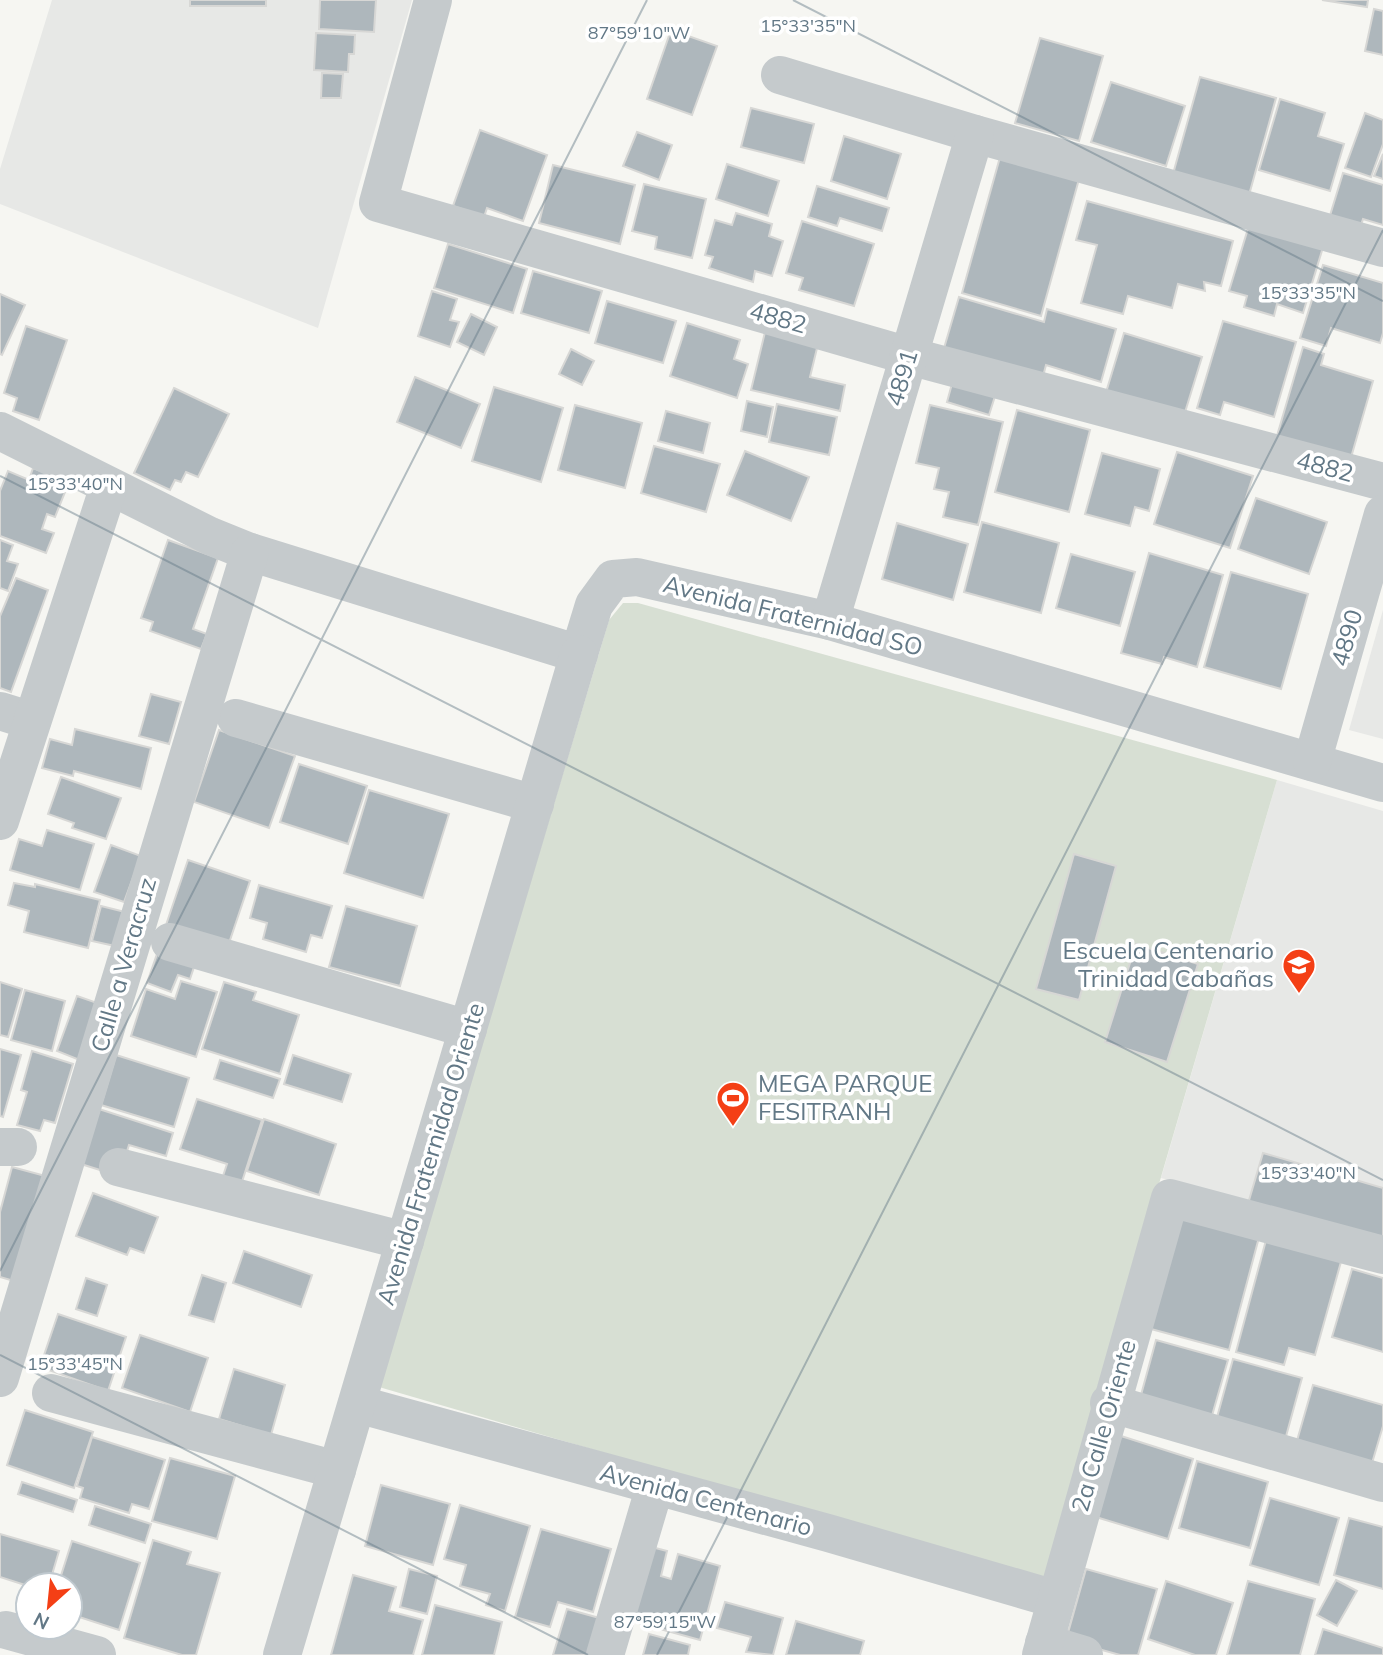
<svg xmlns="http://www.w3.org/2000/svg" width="1383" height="1655" font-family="Mulish,sans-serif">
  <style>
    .built { fill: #e7e8e6 }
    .green { fill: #d7dfd3 }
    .building { fill: #aeb7bc; stroke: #d7d7d5; stroke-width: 2 }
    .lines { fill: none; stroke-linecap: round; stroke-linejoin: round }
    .minor { stroke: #c5cacc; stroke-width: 38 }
    .ticks { fill: none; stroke: #627886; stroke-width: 2; stroke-opacity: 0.45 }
    .labels { text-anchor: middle; stroke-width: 7; stroke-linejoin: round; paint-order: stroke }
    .street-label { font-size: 24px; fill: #627886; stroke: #fff }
    .poi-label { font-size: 24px; fill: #627886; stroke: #fff; text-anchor: end }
    .ticks-label { font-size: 18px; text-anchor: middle; fill: #627886; stroke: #fff; stroke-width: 7; stroke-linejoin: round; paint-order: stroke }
  </style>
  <rect width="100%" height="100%" fill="#f6f6f2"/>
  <g class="built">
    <path d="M52,0h360l-94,328 -318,-124v-35z"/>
    <path d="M1383,610v129l-34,-9z"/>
    <path d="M1277,780l106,31v425l-222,-58z"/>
  </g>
  <path class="green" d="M623,603h15l639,177 -234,801 -664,-194 230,-767z"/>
  <g class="building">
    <rect x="190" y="0" width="76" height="6"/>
    <path d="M320,0h56l-2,32 -55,-3z"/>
    <path d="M1322,0h46l-1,7z"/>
    <path d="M1374,9l9,2v44l-18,-4z"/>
    <path d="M671,30l46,16 -25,69 -45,-16z"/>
    <path d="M316,33l39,2 -1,19h-5l-1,18 -34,-2z"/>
    <path d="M1040,38l63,18 -24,85 -64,-18z"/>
    <path d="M322,73l21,1 -2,24h-20z"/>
    <path d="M1200,77l76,21 -27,97 -76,-21z"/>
    <path d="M1111,82l74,24 -19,60 -75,-24z"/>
    <path d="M1280,99l45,14 -7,23 26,8 -14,47 -71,-21z"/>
    <path d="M751,108l63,16 -10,39 -63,-16z"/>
    <path d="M1365,113l18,7v24l-12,33 -26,-9z"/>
    <path d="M480,130l67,25 -24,66 -36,-13 -3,9 -31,-11z"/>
    <path d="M637,132l35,13 -13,35 -36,-14z"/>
    <path d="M844,136l57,18 -14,45 -56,-18z"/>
    <path d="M1002,150l79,22 -40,144 -79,-23z"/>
    <path d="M1383,154v25l-9,-3z"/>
    <path d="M727,164l52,17 -11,35 -52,-17z"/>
    <path d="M553,165l82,20 -15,59 -81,-21z"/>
    <path d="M1343,173l40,12v40l-20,-6 -4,12 -31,-9z"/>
    <path d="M644,184l62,15 -14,59 -37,-9 2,-12 -25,-6z"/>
    <path d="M817,186l72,22 -7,23 -42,-13 -3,8 -29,-9z"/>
    <path d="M1087,201l146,40 -12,45 -17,-4 1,9 -27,-7 -6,24 -44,-12 -5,18 -42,-11 16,-58 -21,-5z"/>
    <path d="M736,213l36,11 -3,12 14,5 -11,35 -17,-5 -2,11 -44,-14 4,-11 -8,-2 10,-35 17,5z"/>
    <path d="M802,221l72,23 -20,62 -55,-16 4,-12 -17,-5z"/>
    <path d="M1250,222l74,22 -21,69 -26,-9 -3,12 -30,-9 3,-11 -18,-5z"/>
    <path d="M448,244l79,25 -14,44 -79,-25z"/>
    <path d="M1323,265l60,18v50l-3,10 -49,-15 -5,18 -26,-8z"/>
    <path d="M533,271l69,20 -13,42 -68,-20z"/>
    <path d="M432,291l25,8 -7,21 9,2 -9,25 -32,-11z"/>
    <path d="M0,294l25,11 -23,50 -2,-1z"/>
    <path d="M959,297l85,25 3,-13 69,20 -15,53 -55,-17 -5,19 -99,-29z"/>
    <path d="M607,301l69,20 -13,42 -68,-20z"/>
    <path d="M471,314l26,13 -13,28 -27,-13z"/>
    <path d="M1223,321l73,21 -22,75 -50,-15 -4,13 -23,-7z"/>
    <path d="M687,323l53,17 -6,19 14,5 -11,34 -67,-22z"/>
    <path d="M26,326l41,14 -28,80 -26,-9 4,-13 -13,-5z"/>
    <path d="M765,332l53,12 -8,33 35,8 -5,26 -89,-21z"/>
    <path d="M1124,333l78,24 -20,65 -78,-23z"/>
    <path d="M1303,347l21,7 -3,11 52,16 -25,87 -74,-22z"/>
    <path d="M571,349l23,12 -12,24 -23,-11z"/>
    <path d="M415,377l65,27 -19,44 -64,-26z"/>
    <path d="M953,380l43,13 -7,22 -42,-13z"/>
    <path d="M494,387l69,21 -22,74 -69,-21z"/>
    <path d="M174,388l55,26 -31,63 -12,-5 -5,10 -6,-2 -5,10 -36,-17z"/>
    <path d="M747,401l26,6 -6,30 -26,-6z"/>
    <path d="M777,404l60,13 -8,38 -60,-13z"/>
    <path d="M575,405l67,18 -17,65 -67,-18z"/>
    <path d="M930,405l73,17 -25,103 -35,-8 6,-25 -15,-3 5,-21 -23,-5z"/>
    <path d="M1017,410l73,20 -21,82 -74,-20z"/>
    <path d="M666,411l44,12 -7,30 -45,-12z"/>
    <path d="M654,446l66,18 -14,48 -65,-19z"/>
    <path d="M745,451l64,26 -18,44 -64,-26z"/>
    <path d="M1177,452l76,24 -23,72 -76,-24z"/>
    <path d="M1102,453l58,16 -11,42 -14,-4 -5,19 -45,-12z"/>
    <path d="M33,468l36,14 -14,35 -8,-3 -5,15 12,4 -8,20 -46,-17v-45l8,-20 21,9z"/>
    <path d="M1256,498l71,24 -18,52 -71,-25z"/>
    <path d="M982,522l77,21 -18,70 -77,-21z"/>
    <path d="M897,523l71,21 -15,56 -71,-21z"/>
    <path d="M0,540l13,5 -6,16 11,3 -10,27 -8,-3z"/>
    <path d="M168,540l50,18 -25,71 14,5 -6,15 -51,-18 3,-9 -12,-4z"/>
    <path d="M1149,553l74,22 -26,92 -33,-10 -2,7 -41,-11z"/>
    <path d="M1071,554l64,18 -15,54 -64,-18z"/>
    <path d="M1231,572l77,22 -27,95 -77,-22z"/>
    <path d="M16,578l32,12 -37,102 -11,-4v-72z"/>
    <path d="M151,694l30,8 -12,42 -30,-8z"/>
    <path d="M75,729l76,19 -10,41 -67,-18 -1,5 -31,-8 8,-29 22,6z"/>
    <path d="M219,730l76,26 -26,72 -75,-26z"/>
    <path d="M299,764l68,22 -19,58 -68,-22z"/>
    <path d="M61,777l60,21 -15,41 -34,-11 2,-5 -26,-9z"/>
    <path d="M369,790l80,24 -26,84 -79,-25z"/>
    <path d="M47,830l47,14 -14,46 -70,-20 9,-31 23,7z"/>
    <path d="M111,845l30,11 -17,46 -30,-10z"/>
    <path d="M1074,854l42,12 -37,134 -43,-11z"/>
    <path d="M188,860l62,21 -22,65 -62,-21z"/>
    <path d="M14,883l21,4v-3l65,16 -12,48 -64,-16 5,-21 -21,-6z"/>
    <path d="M259,885l73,21 -10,32 -11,-3 -5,17 -43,-13 4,-16 -17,-5z"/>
    <path d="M101,906l24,6 -10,34 -23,-5z"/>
    <path d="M346,906l71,20 -17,60 -71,-19z"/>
    <path d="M1136,944l62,20 -31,98 -62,-20z"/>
    <path d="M158,951l37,13 -5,15 -12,-4 -7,17 -24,-9z"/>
    <path d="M181,981l36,11 -21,65 -65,-21 15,-47 29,10z"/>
    <path d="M0,982l22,7 -14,48 -8,-2z"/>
    <path d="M224,982l32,10 -3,8 46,15 -19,59 -78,-25z"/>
    <path d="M25,990l40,11 -13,50 -41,-11z"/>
    <path d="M77,996l26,9 -21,56 -25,-10z"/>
    <path d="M0,1049l21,6 -18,62 -3,-1z"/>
    <path d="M32,1051l41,13 -18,59 -11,-3 -4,11 -23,-6 10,-33 -6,-2z"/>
    <path d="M116,1055l73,23 -15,49 -73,-22z"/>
    <path d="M293,1055l58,19 -9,28 -58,-18z"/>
    <path d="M220,1060l60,19 -7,19 -59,-19z"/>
    <path d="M197,1099l65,21 -24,74 -19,-6 8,-24 -47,-15z"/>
    <path d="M99,1109l74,24 -7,23 -37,-11 -10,31 -38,-12z"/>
    <path d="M264,1119l72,25 -17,51 -72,-24z"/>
    <path d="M1263,1153l120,35v58l-136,-39z"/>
    <path d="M12,1167l37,10 -28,106 -21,-6v-65z"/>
    <path d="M93,1193l65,24 -14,36 -14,-5 -3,7 -51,-19z"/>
    <path d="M1184,1205l78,21 -33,124 -78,-21z"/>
    <path d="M1269,1229l75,22 -29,104 -26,-7 -5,17 -48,-13z"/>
    <path d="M244,1251l68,24 -11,32 -68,-24z"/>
    <path d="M1352,1269l31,9v74l-51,-15z"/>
    <path d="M202,1275l24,8 -12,39 -25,-7z"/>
    <path d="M86,1278l21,7 -10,31 -21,-7z"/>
    <path d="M58,1314l68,23 -18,54 -68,-24z"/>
    <path d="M140,1335l68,23 -18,54 -68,-24z"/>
    <path d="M1156,1340l72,20 -19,66 -71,-20z"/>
    <path d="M1233,1359l69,19 -20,73 -69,-19z"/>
    <path d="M234,1369l51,16 -14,50 -52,-16z"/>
    <path d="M1313,1385l70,20v21l-16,54 -75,-22z"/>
    <path d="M25,1410l68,22 -19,56 -67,-23z"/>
    <path d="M1121,1436l72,23 -25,80 -72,-22z"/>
    <path d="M92,1437l73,23 -16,49 -17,-5 -3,9 -49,-15 3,-10 -6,-2z"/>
    <path d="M170,1458l65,18 -18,63 -65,-18z"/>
    <path d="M1197,1461l71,21 -18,66 -71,-20z"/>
    <path d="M22,1482l55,18 -4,12 -55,-18z"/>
    <path d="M381,1485l69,19 -17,61 -68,-19z"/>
    <path d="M1270,1498l69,20 -20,67 -69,-20z"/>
    <path d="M460,1505l70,21 -25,85 -19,-6 4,-11 -30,-8 6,-21 -22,-6z"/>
    <path d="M95,1506l56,18 -6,19 -56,-18z"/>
    <path d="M1349,1518l34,9v62l-49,-14z"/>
    <path d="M541,1529l70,20 -18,63 -35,-10 -8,25 -35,-10z"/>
    <path d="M0,1534l59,17 -10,34 -21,1 -28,-9z"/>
    <path d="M153,1540l38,12 -4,12 33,9 -24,82h-14l-58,-17z"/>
    <path d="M72,1541l68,22 -21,67 -49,-16v-29h-12z"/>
    <path d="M640,1544l27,7 -6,25 10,3 7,-25 42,12 -20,74 -80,-22z"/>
    <path d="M409,1569l28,7 -10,38 -27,-7z"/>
    <path d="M1086,1569l71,20 -19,66h-18l-54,-15z"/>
    <path d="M353,1575l43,12 -7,24 34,9 -10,35h-82z"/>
    <path d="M1336,1580l21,11 -20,35 -20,-11z"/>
    <path d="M1166,1581l67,22 -17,52h-21l-47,-16z"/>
    <path d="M1248,1581l67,18 -15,56h-73z"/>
    <path d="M725,1602l58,16 -10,37 -27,-3 5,-15 -34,-9z"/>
    <path d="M435,1605l67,17 -8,33h-72z"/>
    <path d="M567,1609l36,10 -11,36h-39z"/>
    <path d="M796,1621l68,20 -4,14h-74z"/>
    <path d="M1323,1629l60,19v7h-68z"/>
    <path d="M649,1634l41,11 -2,10h-45z"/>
  </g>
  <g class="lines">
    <g class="minor">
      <path d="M433,0l-55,203 531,153 474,126"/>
      <path d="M780,75l195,59 408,114"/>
      <path d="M0,431l210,105 40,16 329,102 15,-49 19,-26 24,-2 193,44 553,162"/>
      <path d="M830,621l145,-487"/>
      <path d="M0,711l32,10"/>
      <path d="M236,718l299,86"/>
      <path d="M1312,762l71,-248"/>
      <path d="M0,821l109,-335"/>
      <path d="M170,942l298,87"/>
      <path d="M0,1147h18"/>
      <path d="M118,1167l287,74"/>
      <path d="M0,1378l250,-826"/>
      <path d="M51,1393l286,77"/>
      <path d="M1109,1403l274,80"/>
      <path d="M357,1404l471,129 227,66"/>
      <path d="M6,1630l91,25"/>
      <path d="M1044,1643l40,12"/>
      <path d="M282,1655l297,-1001"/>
      <path d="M605,1655l50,-169"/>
      <path d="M1041,1655l129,-457 213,57"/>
    </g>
  </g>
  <path class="ticks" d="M793,0l590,301M0,476l1383,704M0,1271l647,-1271M0,1355l588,300M657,1655l726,-1425"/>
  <defs>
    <symbol id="school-pin" viewBox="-11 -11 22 30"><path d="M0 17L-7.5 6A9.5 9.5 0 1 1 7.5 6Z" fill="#f43f15" stroke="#fff"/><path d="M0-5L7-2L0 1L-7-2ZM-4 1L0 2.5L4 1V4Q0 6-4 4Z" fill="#fff"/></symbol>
    <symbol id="stadium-pin" viewBox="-11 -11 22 30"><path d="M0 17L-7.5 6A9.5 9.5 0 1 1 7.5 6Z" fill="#f43f15" stroke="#fff"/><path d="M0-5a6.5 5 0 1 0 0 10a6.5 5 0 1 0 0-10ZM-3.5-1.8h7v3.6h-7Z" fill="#fff"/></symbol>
  </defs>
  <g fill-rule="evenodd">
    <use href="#school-pin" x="1280" y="946" width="38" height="52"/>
    <use href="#stadium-pin" x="714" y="1079" width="38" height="52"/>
  </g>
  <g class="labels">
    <g class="street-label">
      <text transform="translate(778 318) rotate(16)" y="8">4882</text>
      <text transform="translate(902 378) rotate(-73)" y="8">4891</text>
      <text transform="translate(1325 467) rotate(15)" y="8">4882</text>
      <text transform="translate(793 616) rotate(14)" y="8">Avenida Fraternidad SO</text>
      <text transform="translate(1347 638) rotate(-74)" y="8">4890</text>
      <text transform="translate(124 965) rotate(-74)" y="8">Calle a Veracruz</text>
      <text transform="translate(431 1154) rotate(-73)" y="8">Avenida Fraternidad Oriente</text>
      <text transform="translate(1104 1426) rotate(-74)" y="8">2a Calle Oriente</text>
      <text transform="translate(706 1500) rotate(15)" y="8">Avenida Centenario</text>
    </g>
    <g class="poi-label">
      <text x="1274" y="959">Escuela Centenario<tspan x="1274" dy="28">Trinidad Cabañas</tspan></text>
      <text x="758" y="1092" text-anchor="start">MEGA PARQUE<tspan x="758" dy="28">FESITRANH</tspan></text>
    </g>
  </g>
  <g class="ticks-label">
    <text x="808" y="32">15°33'35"N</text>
    <text x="639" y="39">87°59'10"W</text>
    <text x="1308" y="299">15°33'35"N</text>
    <text x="75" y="490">15°33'40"N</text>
    <text x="1308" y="1179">15°33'40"N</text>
    <text x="75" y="1370">15°33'45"N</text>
    <text x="665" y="1628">87°59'15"W</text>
  </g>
  <g transform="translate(49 1606) rotate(207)"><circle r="33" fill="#ffffff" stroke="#c0c9cf" stroke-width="2"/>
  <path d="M0-5L12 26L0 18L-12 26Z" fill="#f43f15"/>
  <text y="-10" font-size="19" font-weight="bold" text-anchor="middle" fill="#627886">N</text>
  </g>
</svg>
